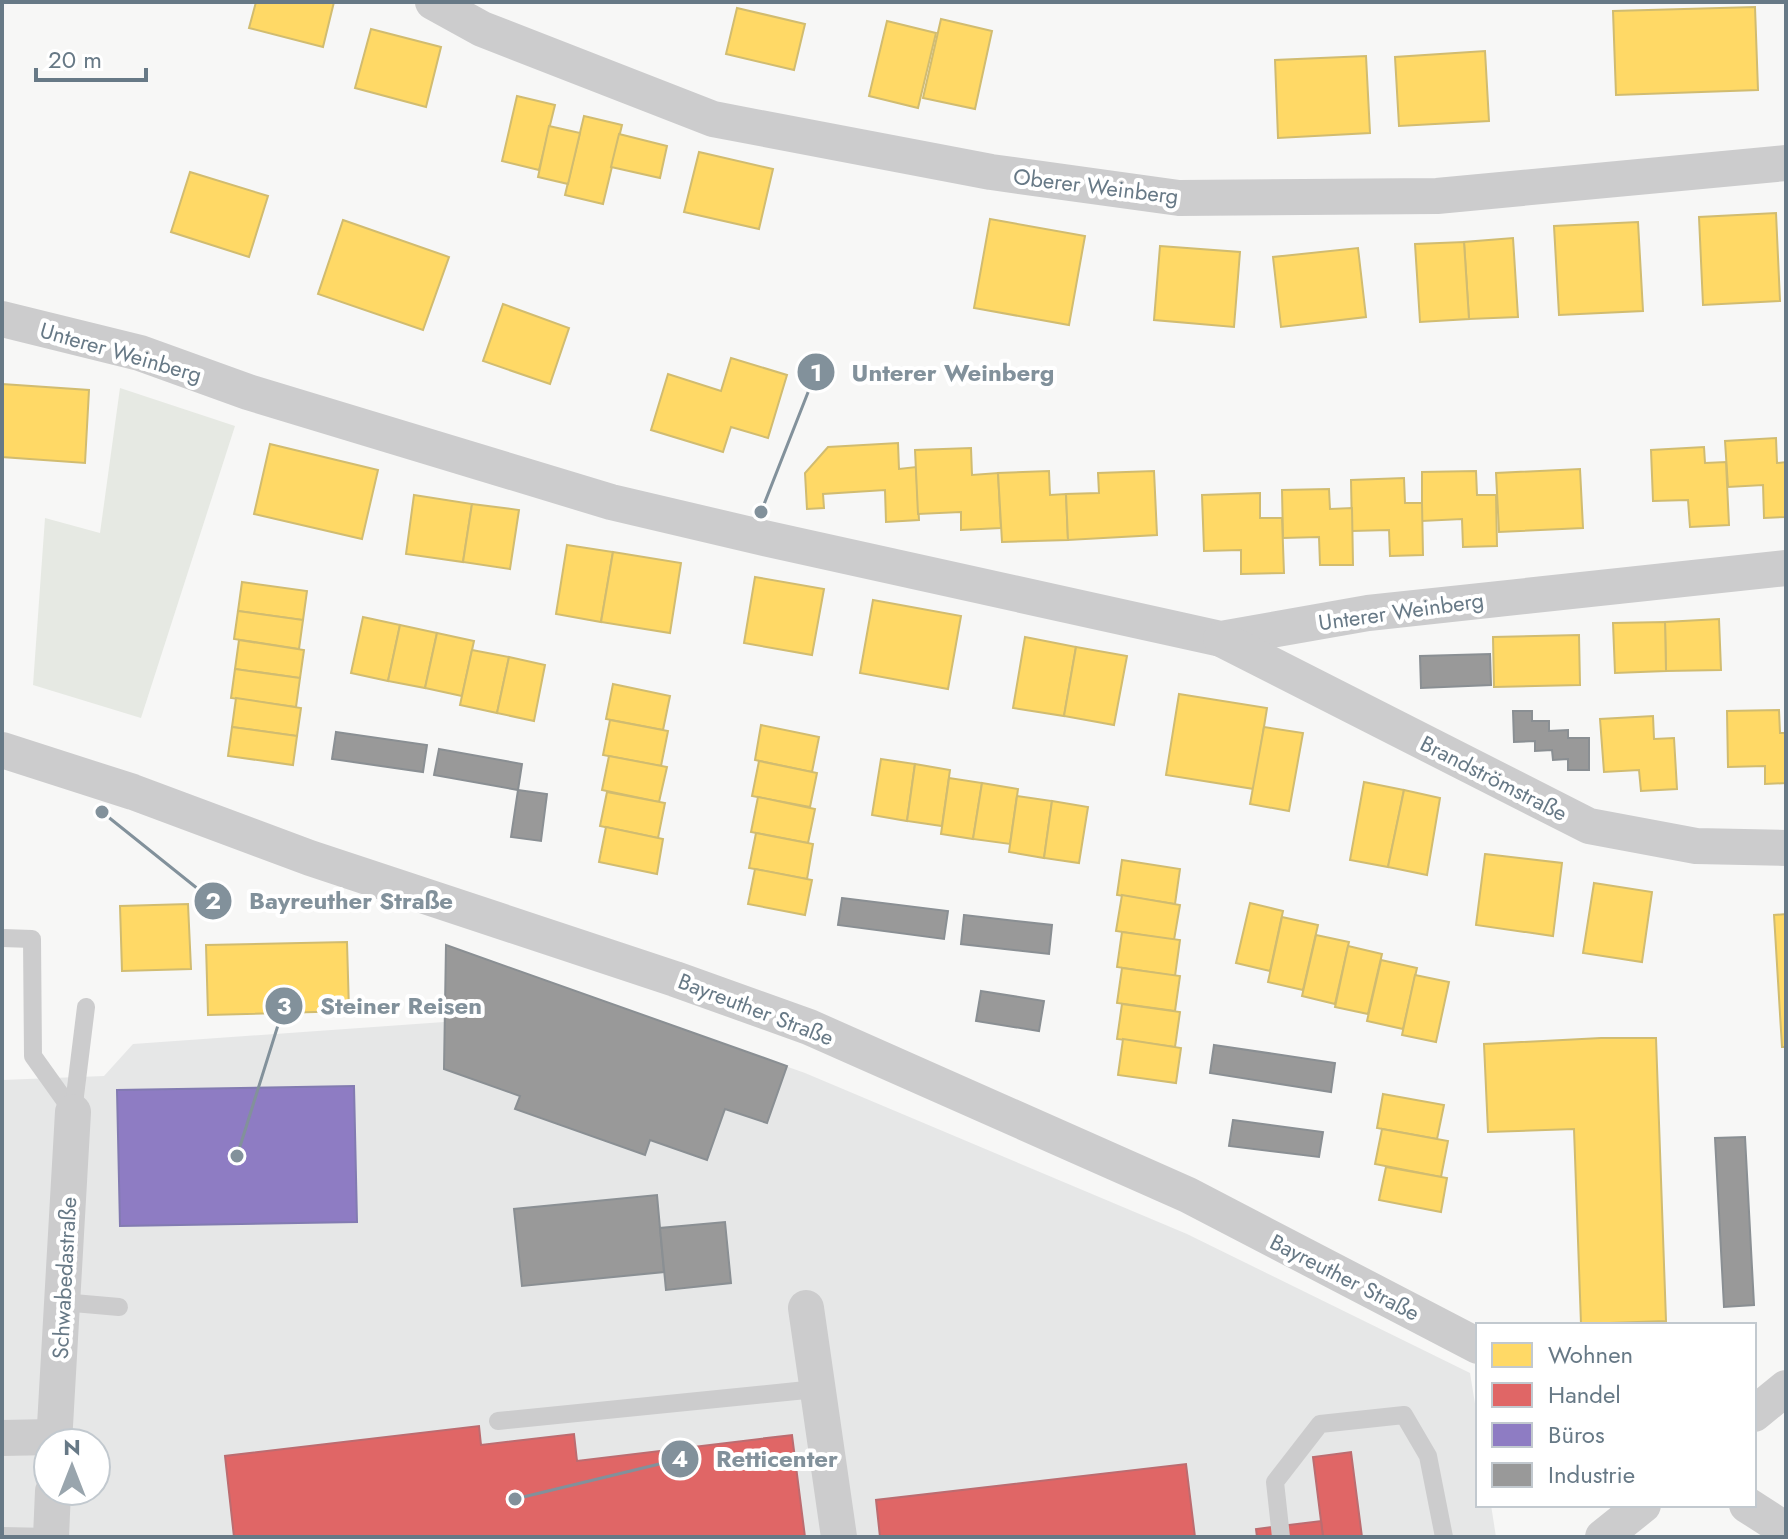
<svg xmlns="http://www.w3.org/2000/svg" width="1788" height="1539" font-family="Jost,sans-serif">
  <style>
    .built { fill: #e6e7e7; fill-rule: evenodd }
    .green { fill: #e6e9e3 }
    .homes { fill: #ffd966; stroke: #d1bc70; stroke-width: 2 }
    .shops { fill: #e06666; stroke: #bc6c70; stroke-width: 2 }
    .offices { fill: #8e7cc3; stroke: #827bb1; stroke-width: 2 }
    .industry { fill: #999; stroke: #8a8f93; stroke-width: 2 }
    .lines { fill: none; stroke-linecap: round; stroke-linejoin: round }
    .lane { stroke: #cccccd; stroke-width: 18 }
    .street { stroke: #cccccd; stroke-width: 36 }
    .labels { text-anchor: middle; stroke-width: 8; stroke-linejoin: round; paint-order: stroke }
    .street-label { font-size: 22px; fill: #677986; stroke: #fff }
    .leader { fill: none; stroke: #82919b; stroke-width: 3 }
    .callout-dot { fill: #82919b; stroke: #fff; stroke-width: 3 }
    .mark-label { font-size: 24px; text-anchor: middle; font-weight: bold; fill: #fff }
    .callout-label { font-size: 24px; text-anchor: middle; font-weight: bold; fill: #82919b; stroke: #fff; stroke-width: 8; stroke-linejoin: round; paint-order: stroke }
  </style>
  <rect width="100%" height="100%" fill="#f7f7f6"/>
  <path class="built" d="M446,945l359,128 382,161 283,139 8,49v83h13l5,32h-1494v-457l102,-4 29,-32 311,-22zM48,1443h48v48h-48z"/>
  <path class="green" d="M120,388l115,38 -94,292 -108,-33 12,-167 55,15z"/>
  <g class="homes">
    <path d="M256,2h78l-11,45 -74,-19z"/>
    <path d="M1755,7l3,83 -142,5 -3,-84z"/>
    <path d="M737,8l68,16 -11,46 -68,-16z"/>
    <path d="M941,19l51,12 -17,78 -52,-11z"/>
    <path d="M887,21l49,12 -18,75 -49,-12z"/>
    <path d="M371,29l70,18 -15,60 -71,-19z"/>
    <path d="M1485,51l4,70 -90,5 -4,-69z"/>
    <path d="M1366,56l4,77 -92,5 -3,-78z"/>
    <path d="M517,96l38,9 -16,65 -37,-9z"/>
    <path d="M584,116l38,9 -19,79 -38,-9z"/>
    <path d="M549,126l31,7 -12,51 -30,-7z"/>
    <path d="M619,134l48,12 -7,32 -49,-11z"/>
    <path d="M699,152l74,17 -14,60 -75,-17z"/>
    <path d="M190,172l78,24 -19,61 -78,-25z"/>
    <path d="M1776,213l4,88 -77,4 -4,-88z"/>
    <path d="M990,219l95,17 -16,89 -95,-17z"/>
    <path d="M343,220l106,37 -26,73 -105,-36z"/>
    <path d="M1638,222l5,89 -84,4 -5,-89z"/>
    <path d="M1513,238l5,79 -49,2 -5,-77z"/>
    <path d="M1464,242l5,77 -49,3 -5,-78z"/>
    <path d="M1160,246l80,6 -6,75 -80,-7z"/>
    <path d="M1358,248l8,69 -85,10 -8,-70z"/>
    <path d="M503,304l66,24 -19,56 -67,-23z"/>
    <path d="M731,358l56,17 -19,63 -37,-11 -8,25 -72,-22 17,-56 53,17z"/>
    <path d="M2,384l87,6 -4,73 -83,-6z"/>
    <path d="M1776,438l1,25 9,-1v55l-22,1 -1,-33 -35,2 -3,-46z"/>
    <path d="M898,443l1,26 17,-2 3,53 -33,2 -1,-32 -62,4 1,14 -17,1 -2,-36 23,-26z"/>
    <path d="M270,444l108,26 -16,69 -108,-25z"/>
    <path d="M1704,447l1,16 21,-1 3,63 -39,2 -2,-27 -35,1 -2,-51z"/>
    <path d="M971,448l1,27 26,-2 3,55 -40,2v-18l-43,2 -3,-64z"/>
    <path d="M1580,469l3,59 -84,4 -3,-59z"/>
    <path d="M1049,471l1,24 16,-1 2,46 -66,2 -4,-69z"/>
    <path d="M1154,471l3,64 -89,5 -2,-46 33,-1 -1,-20z"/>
    <path d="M1476,471l1,24h19l1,51 -34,1 -1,-28 -40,2v-49z"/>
    <path d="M1404,478l1,25h17l1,52 -33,1 -1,-26 -37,1 -1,-51z"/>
    <path d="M1329,489l1,20 22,-1 1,57h-33l-1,-28 -36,1 -1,-48z"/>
    <path d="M1260,493v25h22l2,55 -43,1v-24l-37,1 -2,-56z"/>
    <path d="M414,495l58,9 -9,58 -57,-8z"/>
    <path d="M472,504l47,6 -9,59 -47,-7z"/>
    <path d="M567,545l46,7 -12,70 -45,-8z"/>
    <path d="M613,552l68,11 -11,70 -69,-11z"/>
    <path d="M755,577l69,12 -12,66 -68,-12z"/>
    <path d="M242,582l65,9 -4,29 -65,-9z"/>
    <path d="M873,600l88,16 -13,73 -88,-16z"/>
    <path d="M238,611l65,9 -4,29 -65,-10z"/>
    <path d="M363,617l37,8 -12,56 -37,-8z"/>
    <path d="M1719,619l2,51 -55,1 -1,-49z"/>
    <path d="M1665,622l1,49 -51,2 -2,-50z"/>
    <path d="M400,625l37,8 -12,55 -37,-7z"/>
    <path d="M437,633l37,8 -12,55 -37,-8z"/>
    <path d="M1579,635l1,50 -86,2 -1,-50z"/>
    <path d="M1025,637l51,10 -12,69 -51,-8z"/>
    <path d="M239,640l65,10 -4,28 -65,-9z"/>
    <path d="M1076,647l51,9 -13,69 -50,-9z"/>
    <path d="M472,650l37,7 -12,56 -37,-8z"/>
    <path d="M509,657l36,8 -11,56 -37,-8z"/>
    <path d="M235,669l65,9 -4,29 -65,-9z"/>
    <path d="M613,684l57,12 -7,34 -57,-11z"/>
    <path d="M1179,694l88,14 -13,81 -88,-14z"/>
    <path d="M236,698l65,10 -4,28 -65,-9z"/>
    <path d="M1779,710l1,23h6v50l-21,1v-18l-37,1 -1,-56z"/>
    <path d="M1653,716l1,23 20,-1 3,51 -36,2 -2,-21 -35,2 -4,-53z"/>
    <path d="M610,720l58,11 -7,35 -58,-11z"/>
    <path d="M761,725l58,12 -7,35 -57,-12z"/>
    <path d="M232,727l65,9 -4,29 -65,-9z"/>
    <path d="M1264,727l39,6 -14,78 -39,-7z"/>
    <path d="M609,756l58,11 -8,35 -57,-12z"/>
    <path d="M881,759l34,5 -8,57 -35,-6z"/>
    <path d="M759,761l58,12 -7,34 -58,-11z"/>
    <path d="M915,764l35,6 -8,56 -35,-5z"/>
    <path d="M949,778l33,5 -9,56 -32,-5z"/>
    <path d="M1364,782l40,8 -16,77 -38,-7z"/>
    <path d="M982,783l36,6 -8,55 -37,-5z"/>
    <path d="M1404,790l36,8 -13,77 -39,-8z"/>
    <path d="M607,792l58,11 -7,35 -58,-12z"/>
    <path d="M1017,796l35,5 -8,57 -35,-6z"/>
    <path d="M758,797l57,12 -7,34 -57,-11z"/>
    <path d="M1052,801l36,6 -9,56 -35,-5z"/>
    <path d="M606,827l57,12 -6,35 -58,-12z"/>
    <path d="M756,833l57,11 -6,35 -58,-11z"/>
    <path d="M1485,854l77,9 -9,73 -77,-11z"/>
    <path d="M1122,860l58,9 -5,35 -58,-9z"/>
    <path d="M755,869l57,11 -7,35 -57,-11z"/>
    <path d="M1594,883l58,9 -10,70 -59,-9z"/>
    <path d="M1122,895l58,10 -6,35 -58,-9z"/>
    <path d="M1250,903l33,8 -13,60 -34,-8z"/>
    <path d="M188,904l3,65 -69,2 -2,-65z"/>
    <path d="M1786,914v133h-4l-8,-132z"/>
    <path d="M1282,917l36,8 -15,65 -35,-8z"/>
    <path d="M1122,932l58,8 -5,36 -58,-9z"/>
    <path d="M1316,935l33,7 -14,62 -33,-8z"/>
    <path d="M347,942l2,69 -141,4 -2,-70z"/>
    <path d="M1348,946l34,8 -14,60 -33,-7z"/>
    <path d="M1381,960l36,8 -14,61 -36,-8z"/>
    <path d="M1122,968l58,8 -5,35 -58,-8z"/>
    <path d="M1415,975l34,7 -13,60 -34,-7z"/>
    <path d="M1122,1004l58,8 -5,35 -58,-8z"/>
    <path d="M1601,1038h55l10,283 -85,3 -7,-195 -86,3 -4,-88z"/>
    <path d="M1123,1039l58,9 -5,35 -58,-8z"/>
    <path d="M1383,1094l61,11 -7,34 -60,-11z"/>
    <path d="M1382,1129l66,12 -7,36 -66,-13z"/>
    <path d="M1386,1167l61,11 -6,34 -62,-12z"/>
  </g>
  <g class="shops">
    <path d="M479,1426l2,19 93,-11 3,27 215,-26 13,102h-571l-9,-81z"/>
    <path d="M1351,1452l11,85h-39l-10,-80z"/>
    <path d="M1186,1464l9,73h-315l-4,-37z"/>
    <path d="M1321,1521l2,16h-66l-1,-8z"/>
  </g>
  <path class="offices" d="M354,1086l3,136 -237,4 -3,-136z"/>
  <g class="industry">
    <path d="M1490,654l1,31 -70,3 -1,-32z"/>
    <path d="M1513,711h19v10h17v10l19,-1v8h21v32h-21v-11l-15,1 -1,-10 -17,1v-10l-21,1z"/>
    <path d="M336,732l91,13 -4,27 -91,-13z"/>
    <path d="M439,749l83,15 -4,26 -84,-15z"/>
    <path d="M518,790l29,4 -6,47 -30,-4z"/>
    <path d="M842,898l106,13 -4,28 -106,-14z"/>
    <path d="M964,915l88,10 -3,29 -88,-10z"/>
    <path d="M446,945l341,121 -20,57 -42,-14 -18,51 -57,-20 -5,15 -130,-46 5,-13 -76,-27z"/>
    <path d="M981,991l63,10 -5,30 -63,-10z"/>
    <path d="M1214,1045l121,18 -4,29 -121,-19z"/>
    <path d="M1233,1120l90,12 -4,25 -90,-11z"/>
    <path d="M1745,1137l9,168 -30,2 -9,-169z"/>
    <path d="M657,1195l7,77 -142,14 -8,-77z"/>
    <path d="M725,1222l6,61 -65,7 -6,-62z"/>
  </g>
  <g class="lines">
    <g class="lane">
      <path d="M2,938l30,1 1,117 40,56"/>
      <path d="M73,1112l13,-105"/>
      <path d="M62,1302l57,5"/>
      <path d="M498,1421l318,-32"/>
      <path d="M2,1536l49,1"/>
      <path d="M1281,1537l-6,-55 45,-58 84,-9 24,41 16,81"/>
    </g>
    <g class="street">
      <path d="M433,2l49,27 231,90 278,53 188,26 258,-2 349,-33"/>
      <path d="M2,319l138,34 108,39 363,110 153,36 457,101 147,-26 418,-45"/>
      <path d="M1221,639l368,187 107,20 90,2"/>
      <path d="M2,750l131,42 177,66 365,121 134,48 379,168 290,151"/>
      <path d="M806,1308l33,229"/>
      <path d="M1754,1414l32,-26"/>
      <path d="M2,1438l52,-1"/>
      <path d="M54,1443l19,-331"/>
      <path d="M1747,1505l39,25"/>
      <path d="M51,1537l2,-46"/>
      <path d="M1603,1537l40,-32"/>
    </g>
  </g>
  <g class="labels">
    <g class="street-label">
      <text transform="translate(1096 186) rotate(7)" y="8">Oberer Weinberg</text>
      <text transform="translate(121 352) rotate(16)" y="8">Unterer Weinberg</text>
      <text transform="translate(1401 611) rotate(-8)" y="8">Unterer Weinberg</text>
      <text transform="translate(1494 778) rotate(27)" y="8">Brandströmstraße</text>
      <text transform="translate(756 1009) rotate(21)" y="8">Bayreuther Straße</text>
      <text transform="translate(1345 1277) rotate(27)" y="8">Bayreuther Straße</text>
      <text transform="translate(64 1278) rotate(-87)" y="8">Schwabedastraße</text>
    </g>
  </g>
  <path class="leader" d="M761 512L816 372M102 812L213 901M237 1156L284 1006M515 1499L680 1459"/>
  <g class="callout-dot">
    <circle cx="761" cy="512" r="8"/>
    <circle cx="102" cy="812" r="8"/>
    <circle cx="237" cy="1156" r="8"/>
    <circle cx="515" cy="1499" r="8"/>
    <circle cx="816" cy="372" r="20"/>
    <circle cx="213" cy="901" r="20"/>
    <circle cx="284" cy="1006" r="20"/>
    <circle cx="680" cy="1459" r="20"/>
  </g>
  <g class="mark-label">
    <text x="816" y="381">1</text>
    <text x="213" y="909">2</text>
    <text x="284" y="1014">3</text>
    <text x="680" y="1467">4</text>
  </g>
  <g class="callout-label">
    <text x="953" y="381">Unterer Weinberg</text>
    <text x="351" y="909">Bayreuther Straße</text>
    <text x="401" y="1014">Steiner Reisen</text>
    <text x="777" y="1467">Retticenter</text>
  </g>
  <rect width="1788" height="1539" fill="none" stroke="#677986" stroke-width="8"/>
  <rect x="1476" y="1323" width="280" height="184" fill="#ffffff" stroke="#c2c9cf" stroke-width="2"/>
  <rect x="1492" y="1343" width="40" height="24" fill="#ffd966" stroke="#c2c9cf" stroke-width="2"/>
  <text x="1548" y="1363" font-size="24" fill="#677986">Wohnen</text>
  <rect x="1492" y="1383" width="40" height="24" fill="#e06666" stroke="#c2c9cf" stroke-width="2"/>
  <text x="1548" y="1403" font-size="24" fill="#677986">Handel</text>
  <rect x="1492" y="1423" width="40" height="24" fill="#8e7cc3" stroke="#c2c9cf" stroke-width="2"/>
  <text x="1548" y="1443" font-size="24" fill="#677986">Büros</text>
  <rect x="1492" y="1463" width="40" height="24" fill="#999999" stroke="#c2c9cf" stroke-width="2"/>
  <text x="1548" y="1483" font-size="24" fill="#677986">Industrie</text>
  <g transform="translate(72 1467)"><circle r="38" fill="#ffffff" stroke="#c2c9cf" stroke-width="2"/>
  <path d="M0-6L14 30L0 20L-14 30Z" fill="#99a5ad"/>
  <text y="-12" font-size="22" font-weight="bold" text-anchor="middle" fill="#677986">N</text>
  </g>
  <path d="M36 68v12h110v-12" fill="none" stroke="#677986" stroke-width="4"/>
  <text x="48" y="68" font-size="24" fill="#677986" stroke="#ffffff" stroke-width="6" paint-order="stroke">20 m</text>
</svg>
